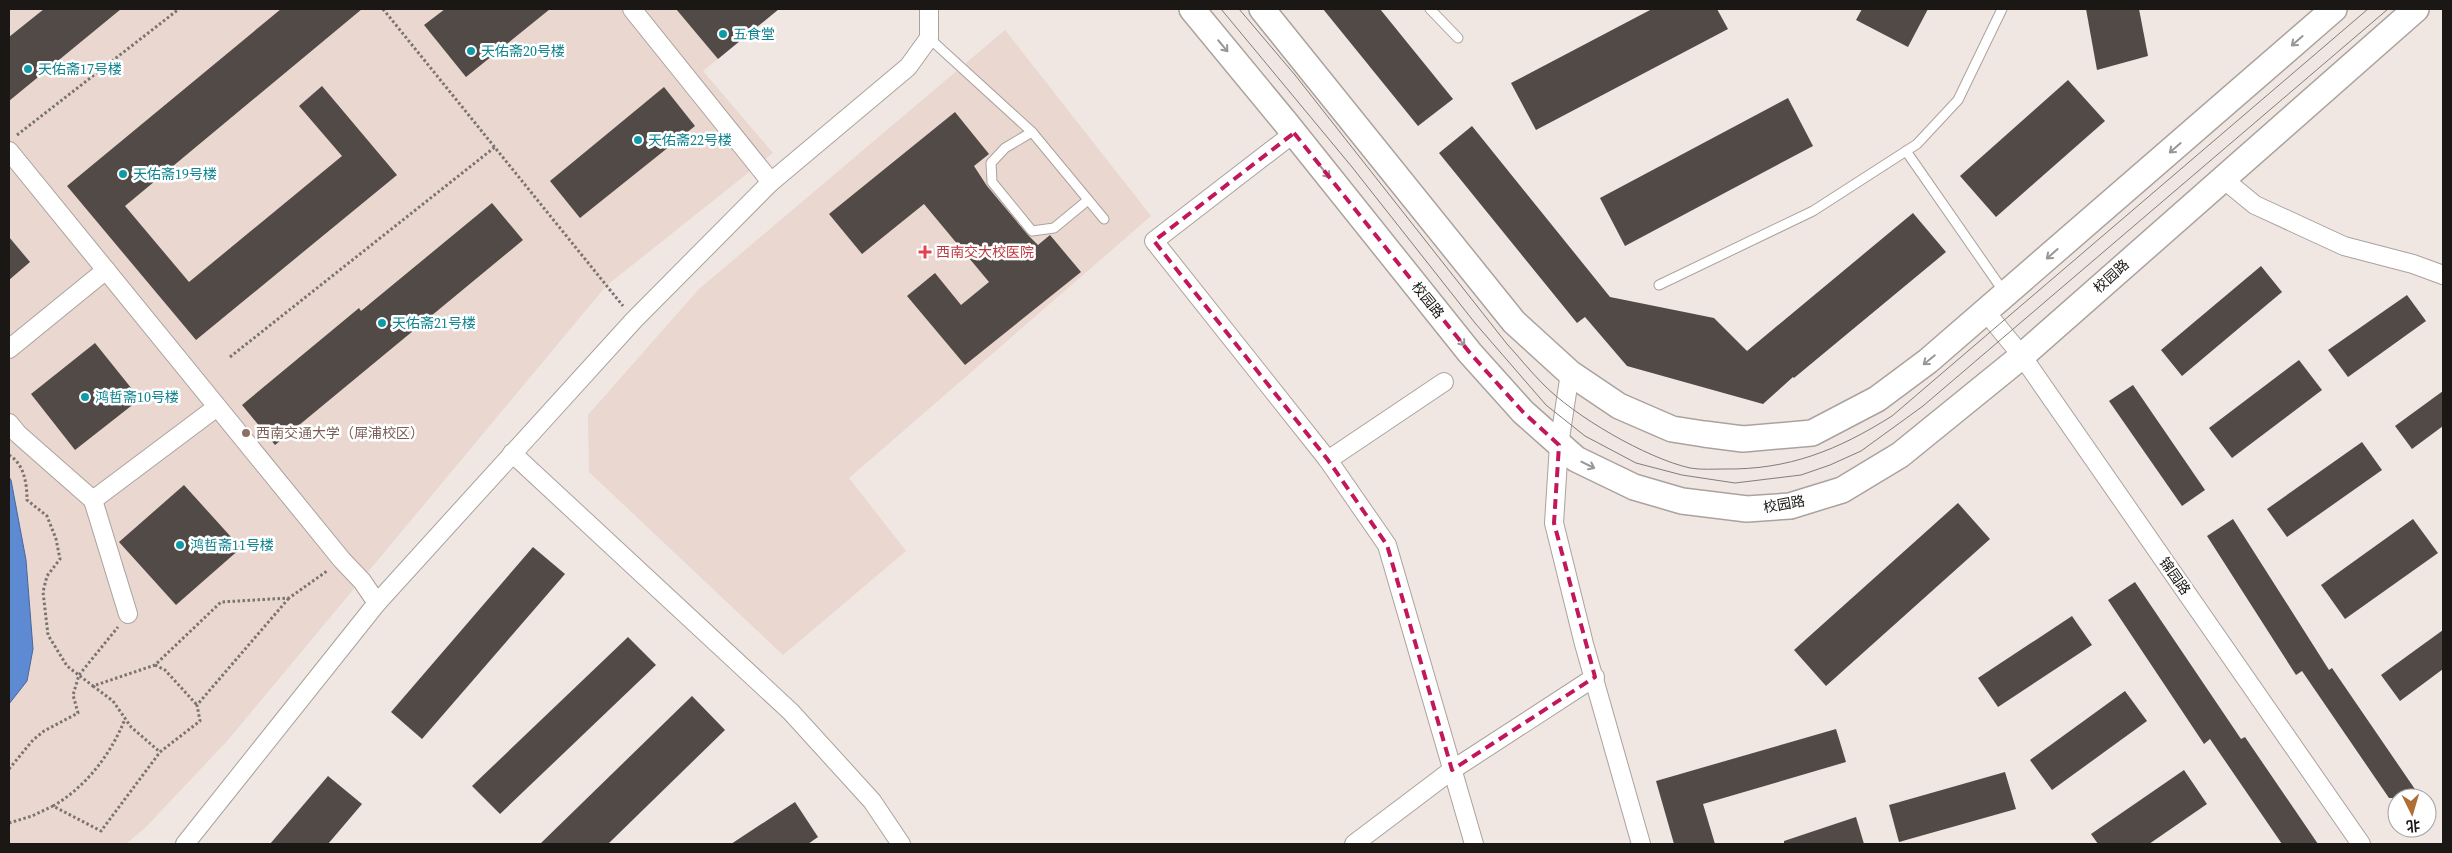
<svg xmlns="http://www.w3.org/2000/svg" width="2452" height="853" font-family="'Source Serif 4','Noto Sans SC',serif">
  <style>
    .built { fill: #e9d7d0 }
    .water { fill: #5e89d3; stroke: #4a679a }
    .building { fill: #524a46 }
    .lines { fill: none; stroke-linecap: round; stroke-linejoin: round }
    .lane-casing { stroke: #aba29e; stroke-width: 11 }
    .street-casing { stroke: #aba29e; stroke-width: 20 }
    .secondary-casing { stroke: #aba29e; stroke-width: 28 }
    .path { stroke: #7a7471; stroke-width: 3; stroke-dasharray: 2.5 2.5; stroke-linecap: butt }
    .lane { stroke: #fff; stroke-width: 9 }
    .street { stroke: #fff; stroke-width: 18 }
    .secondary { stroke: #fff; stroke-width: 25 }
    .tram { stroke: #837d7a; stroke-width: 1 }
    .oneway { stroke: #989796 }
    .marked { fill: none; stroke: #c2185b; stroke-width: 4; stroke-dasharray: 10 6; stroke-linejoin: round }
    .culture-dot { fill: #0f9aa8; stroke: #fff; stroke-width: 2 }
    .health-dot { fill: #e0444e; stroke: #fff; stroke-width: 2 }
    .education-dot { fill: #8d6e63; stroke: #fff; stroke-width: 2 }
    .labels { text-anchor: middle; stroke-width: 5; stroke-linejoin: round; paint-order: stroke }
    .culture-label { font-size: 14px; fill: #0d838f; stroke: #fff; text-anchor: start }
    .health-label { font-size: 14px; fill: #be3a42; stroke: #fff; text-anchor: start }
    .street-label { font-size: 14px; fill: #1a1715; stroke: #fff }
    .education-label { font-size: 14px; fill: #785e54; stroke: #fff; text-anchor: start }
  </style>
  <rect width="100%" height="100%" fill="#f0e6e2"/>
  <g class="built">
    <path d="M9,9h770l-76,62 70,82 -167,133 -378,454 -83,88 -19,16h-117z"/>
    <path d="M1005,30l146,186 -302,262 57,73 -123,104 -194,-183 -1,-57 111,-126z"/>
  </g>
  <path class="water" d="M9,477l2,3 15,80 7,89 -6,32 -18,23z"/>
  <g class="building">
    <path d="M44,9h77l-112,92v-64z"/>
    <path d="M281,9h81l-237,197 64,76 153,-126 -43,-50 23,-20 75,89 -201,165 -129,-154z"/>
    <path d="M445,9h105l-84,68 -42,-52z"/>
    <path d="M676,9h103l-61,50z"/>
    <path d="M1323,9h57l73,90 -35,27z"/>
    <path d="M1652,9h65l11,20 -192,101 -25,-47z"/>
    <path d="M1862,9h66l-20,38 -52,-27z"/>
    <path d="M2086,9h53l9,47 -51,14z"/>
    <path d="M2068,80l37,41 -109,96 -36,-41z"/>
    <path d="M664,87l31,39 -115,92 -30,-37z"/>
    <path d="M1788,98l25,48 -188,100 -25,-48z"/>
    <path d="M955,112l34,42 -15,12 13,20 41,49 10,10 12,-10 31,37 -116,93 -58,-69 28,-23 26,32 28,-23 -65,-78 -62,50 -33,-40z"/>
    <path d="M1472,126l138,171 104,21 33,33 166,-138 33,39 -152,126 -1,-1 -30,27 -136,-38 -42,-49 -8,6 -138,-170z"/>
    <path d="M492,203l31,37 -248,205 -33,-40 117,-97 2,3z"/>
    <path d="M9,237l21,25 -21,18z"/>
    <path d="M2261,266l21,26 -100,84 -21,-26z"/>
    <path d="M2407,295l19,26 -78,56 -20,-27z"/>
    <path d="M95,343l45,56 -65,51 -44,-56z"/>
    <path d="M2299,360l23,30 -90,68 -23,-30z"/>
    <path d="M2133,385l72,105 -23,16 -73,-105z"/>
    <path d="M2443,391v35l-31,23 -17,-23z"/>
    <path d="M2362,442l20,28 -95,67 -20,-28z"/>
    <path d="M184,485l57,63 -65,57 -57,-63z"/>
    <path d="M1958,503l32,36 -164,147 -32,-36z"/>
    <path d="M2233,519l96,151 3,-2 89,130h-32l-87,-127 -6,4 -89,-139z"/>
    <path d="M2413,519l25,34 -93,66 -24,-34z"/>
    <path d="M533,547l32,27 -143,165 -31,-27z"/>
    <path d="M2135,582l106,157 4,-2 73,107h-36l-72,-105 -6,5 -96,-144z"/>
    <path d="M2072,616l20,29 -94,62 -20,-29z"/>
    <path d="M2443,630v39l-43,32 -19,-26z"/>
    <path d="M628,637l28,28 -156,149 -28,-28z"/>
    <path d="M2125,691l22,30 -95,69 -22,-30z"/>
    <path d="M692,696l33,34 -117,114h-68z"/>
    <path d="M1836,729l10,33 -143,42 12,40h-41l-18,-63z"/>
    <path d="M2184,770l23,34 -58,40h-51l-7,-10z"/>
    <path d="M2005,772l11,37 -117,33 -10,-37z"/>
    <path d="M328,776l34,28 -34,40h-58z"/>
    <path d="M795,802l23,35 -10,7h-77z"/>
    <path d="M1856,817l8,27h-80v-3z"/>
  </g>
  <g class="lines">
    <defs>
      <g id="lane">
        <path d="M1430,9l28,29"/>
        <path d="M929,38l103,94 72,87"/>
        <path d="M1032,132l-27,16 -14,15 1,19 40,49 22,-3 34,-28"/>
        <path d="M1906,151l98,141"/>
        <path d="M1659,285l154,-74 104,-67 41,-44 44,-91"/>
      </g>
      <g id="street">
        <path d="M632,9l139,173"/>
        <path d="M1294,133l-140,108 174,219 59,85 87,299"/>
        <path d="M9,151l333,409 20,21 15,22"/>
        <path d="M2222,178l33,27 89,41 69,18 30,11"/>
        <path d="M1985,311l37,45 339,488"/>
        <path d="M9,349l97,-79"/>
        <path d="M1570,373l-11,72 -5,78 30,121 57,200"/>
        <path d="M9,423l9,11 75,66 124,-93"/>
        <path d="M512,453l279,259 81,89 29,43"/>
        <path d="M1328,460l116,-78"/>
        <path d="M93,500l35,114"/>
        <path d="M185,844l192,-241 257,-283 137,-138 137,-115 21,-29v-29"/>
        <path d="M1354,844l98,-74 143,-93"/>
      </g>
      <g id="secondary">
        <path d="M1192,9l94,114 184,230 53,59 53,47 58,28 48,14 65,8 43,-3 52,-16 58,-35 122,-99 394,-347"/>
        <path d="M1262,9l252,313 56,51 49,33 53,23 32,5 39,5 69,-6 65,-34 51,-38 406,-352"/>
      </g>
    </defs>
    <use href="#lane" class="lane-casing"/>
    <use href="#street" class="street-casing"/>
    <use href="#secondary" class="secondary-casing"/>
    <g class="path">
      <path d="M383,9l240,297"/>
      <path d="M17,135l162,-126"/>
      <path d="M230,357l265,-210"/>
      <path d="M9,455c15,9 18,28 18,45l20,16 9,23 4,20 -13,17 -4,16 5,43 19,31 26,20 62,-21 66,-63 68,-4 38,-27"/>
      <path d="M155,665l10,5 32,35"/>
      <path d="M93,686l20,15 18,26 29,25"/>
      <path d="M9,769l24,-29 11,-9 34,-18 -5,-18 6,-20 39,-48"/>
      <path d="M53,806c33,-19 58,-52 72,-87"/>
      <path d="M9,823l23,-7 21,-10 48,25 59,-79 40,-31 -3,-16 92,-107"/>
    </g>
    <use href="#lane" class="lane"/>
    <use href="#street" class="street"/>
    <use href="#secondary" class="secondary"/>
    <g class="tram">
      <path d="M1221,9l131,158 123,156 71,82 39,31 51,27 46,12 53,8 66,-8 29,-10 31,-14 62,-45 465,-397"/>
      <path d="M1239,9l56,66 212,269c12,13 23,27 36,40 31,32 103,74 147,84 11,2 24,1 34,1 65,1 114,-19 168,-53l476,-407"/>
    </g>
  </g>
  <defs><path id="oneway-shaft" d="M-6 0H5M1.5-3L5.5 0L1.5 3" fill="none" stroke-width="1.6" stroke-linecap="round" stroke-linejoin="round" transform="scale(1.25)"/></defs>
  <g class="oneway">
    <use href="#oneway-shaft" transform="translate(2297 41) rotate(139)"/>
    <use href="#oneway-shaft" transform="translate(1223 46) rotate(50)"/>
    <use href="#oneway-shaft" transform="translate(2175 148) rotate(139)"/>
    <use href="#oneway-shaft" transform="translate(1325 172) rotate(51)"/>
    <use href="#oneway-shaft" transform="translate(2052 254) rotate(139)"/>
    <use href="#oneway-shaft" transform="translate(1460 340) rotate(51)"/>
    <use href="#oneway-shaft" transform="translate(1929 360) rotate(141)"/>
    <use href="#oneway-shaft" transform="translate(1588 465) rotate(26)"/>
  </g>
  <path class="marked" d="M1294,133l176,220 53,59 36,33 -5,78 41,154 -143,93 -65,-225 -59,-85 -174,-219z"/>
  <g class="culture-dot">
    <circle cx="723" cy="34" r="5"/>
    <circle cx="471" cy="51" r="5"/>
    <circle cx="28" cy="69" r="5"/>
    <circle cx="638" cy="140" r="5"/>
    <circle cx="123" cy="174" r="5"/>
    <circle cx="382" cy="323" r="5"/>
    <circle cx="85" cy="397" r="5"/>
    <circle cx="180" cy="545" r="5"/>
  </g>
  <path class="health-dot" d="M922.5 244.5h5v5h5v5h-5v5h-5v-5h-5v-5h5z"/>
  <circle class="education-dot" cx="246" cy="433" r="5"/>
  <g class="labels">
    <g class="culture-label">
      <text x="733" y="39">五食堂</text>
      <text x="481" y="56">天佑斋20号楼</text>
      <text x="38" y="74">天佑斋17号楼</text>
      <text x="648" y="145">天佑斋22号楼</text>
      <text x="133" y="179">天佑斋19号楼</text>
      <text x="392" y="328">天佑斋21号楼</text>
      <text x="95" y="402">鸿哲斋10号楼</text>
      <text x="190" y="550">鸿哲斋11号楼</text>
    </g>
    <g class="health-label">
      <text x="936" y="257">西南交大校医院</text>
    </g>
    <g class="street-label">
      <text transform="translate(2111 276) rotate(-42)" y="5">校园路</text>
      <text transform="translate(1428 300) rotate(51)" y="5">校园路</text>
      <text transform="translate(1784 504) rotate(-10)" y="5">校园路</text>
      <text transform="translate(2175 576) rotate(55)" y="5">锦园路</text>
    </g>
    <g class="education-label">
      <text x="256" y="438">西南交通大学（犀浦校区）</text>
    </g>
  </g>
  <rect width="2452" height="853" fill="none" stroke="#1a1715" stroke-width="20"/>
  <g transform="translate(2412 813) rotate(175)"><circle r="24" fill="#ffffff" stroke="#a3a2a1"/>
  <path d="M0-4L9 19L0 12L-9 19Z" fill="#ae6f36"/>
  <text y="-8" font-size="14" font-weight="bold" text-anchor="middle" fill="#1a1715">北</text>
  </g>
</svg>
